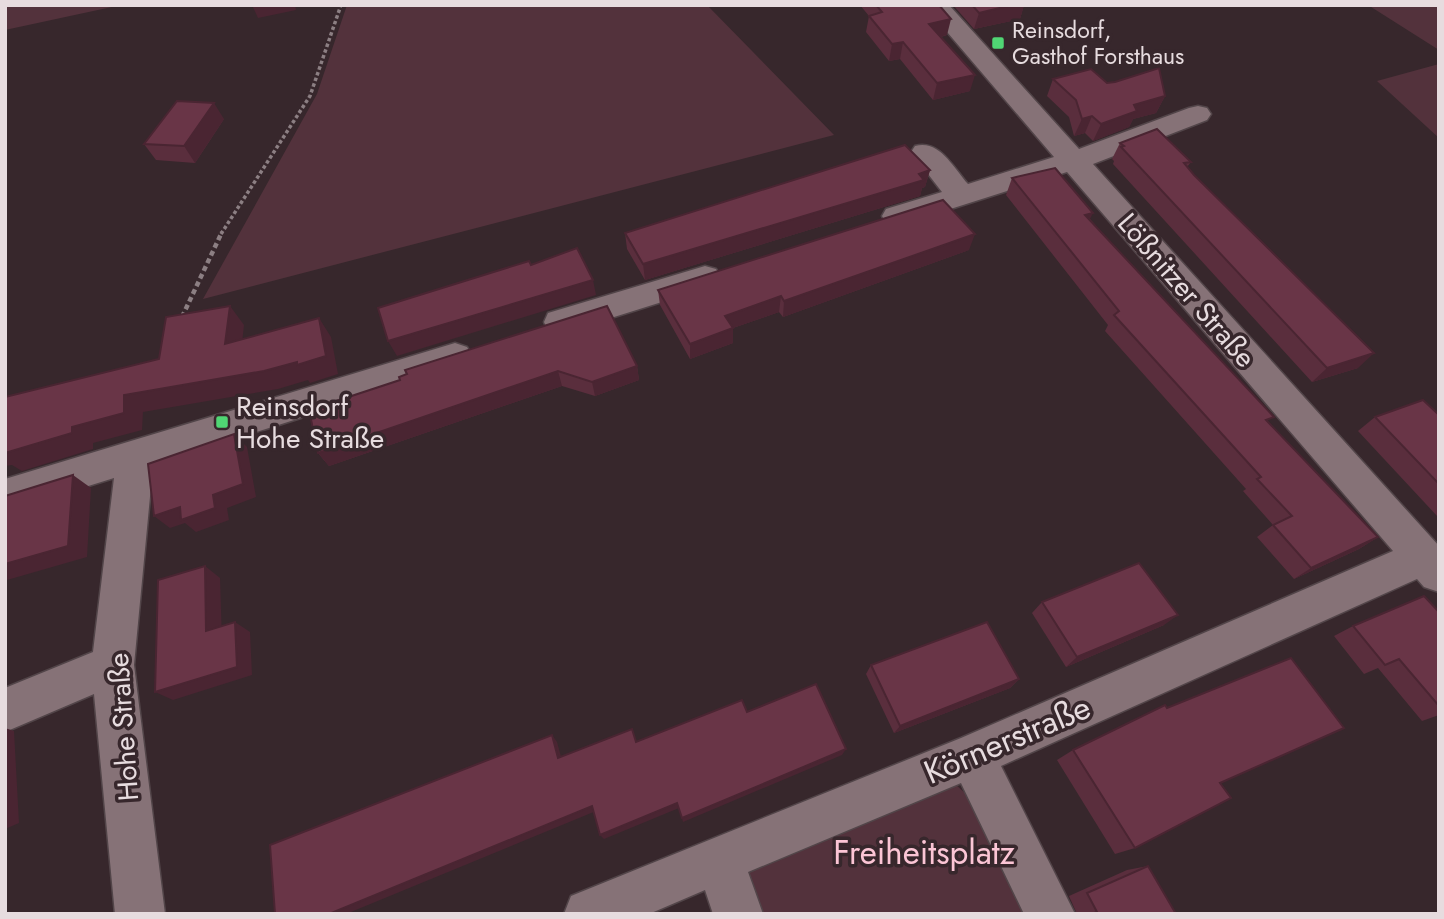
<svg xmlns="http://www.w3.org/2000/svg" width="1444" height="919" font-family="Jost,sans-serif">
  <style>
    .green { fill: #53323c }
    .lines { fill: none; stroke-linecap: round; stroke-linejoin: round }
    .minor-casing { stroke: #524549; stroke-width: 3 }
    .path-far1 { stroke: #8c7f83; stroke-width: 3.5; stroke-dasharray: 3.5 2.5; stroke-linecap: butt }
    .path { stroke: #8c7f83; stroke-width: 4.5; stroke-dasharray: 5 3.5; stroke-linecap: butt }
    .minor { fill: #867277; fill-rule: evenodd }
    .wall { fill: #5a2e3d }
    .shaded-wall { fill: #4a2532 }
    .building { fill: #693547; stroke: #4a2532; stroke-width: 2 }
    .poi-dot { fill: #50d674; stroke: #37272c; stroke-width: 2.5 }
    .labels { text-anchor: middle; stroke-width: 7; stroke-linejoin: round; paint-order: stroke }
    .far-poi-label { font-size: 23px; fill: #e7dcdf; stroke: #37272c; text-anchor: start }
    .street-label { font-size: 28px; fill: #e7dcdf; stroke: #37272c }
    .poi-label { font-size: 28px; fill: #e7dcdf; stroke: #37272c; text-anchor: start }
    .near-street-label { font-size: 33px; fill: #e7dcdf; stroke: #37272c }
    .near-park-label { font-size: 33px; fill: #fbc5d5; stroke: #37272c }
  </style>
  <rect width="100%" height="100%" fill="#37272c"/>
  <g class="green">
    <path d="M5,5h116l-116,25z"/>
    <path d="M347,5h360l127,130 -631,164 114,-205z"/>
    <path d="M1368,5h71v45z"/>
    <path d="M1439,64v74l-62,-57z"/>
    <path d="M954,783l12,11 58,120h-263l-13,-36 3,-15z"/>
  </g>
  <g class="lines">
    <defs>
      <g id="minor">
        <path d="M924,5h25l130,144 110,-41 9,-2 9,2 4,6 -4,6 -114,44 346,382v46l-15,-5 -7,-8 -416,187 74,148h-51l-63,-131 -213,89 15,42h-50l-8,-24 -56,24h-85l7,-18 390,-158 432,-187 -326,-379 -170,54 -11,-3 -4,-7 4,-7 56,-17 -31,-40 4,-6c24,-7 38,21 53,38l86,-27z"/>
        <path d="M705,266l11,3 5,8 -5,8 -156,49 -12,-3 -4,-9 4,-9z"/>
        <path d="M455,343l12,4 5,9 -5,9 -314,100 -19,200 31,249h-50l-21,-220 -89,38v-44l88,-36 21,-174 -109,34v-33z"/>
      </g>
    </defs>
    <use href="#minor" class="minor-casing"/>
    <path class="path-far1" d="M221,234l89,-138 31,-91"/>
    <path class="path" d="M182,317l40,-85"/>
    <use href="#minor" class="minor"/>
  </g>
  <g class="wall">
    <path d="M860,5h79l8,30 -6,2 29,54 -37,9 -33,-41 -11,2 -23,-29 3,-16z"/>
    <path d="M953,5h71l-4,14 -46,10z"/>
    <path d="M1053,79l54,4 58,13 -9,17 -23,6 -4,8 -36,14 -8,-8 -11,3 -5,-19 -22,-21z"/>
    <path d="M224,119l-29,44 -39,-3 -12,-16z"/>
    <path d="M1120,143l71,19 -4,5 171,201 -46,14 -199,-218 1,-3 -2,-2z"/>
    <path d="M930,170l-5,17 -3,1 -2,8 -275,84 -18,-31 -2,-16z"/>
    <path d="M1012,178l78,41 178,204 110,114 -19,12 -65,30 -37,-42 16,-12 -30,-34 3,-2 -141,-158 3,-6 -102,-130z"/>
    <path d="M969,250l-186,67 -4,-5 -46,16v15l-43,16 -30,-54 -2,-15z"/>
    <path d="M637,366l2,14 -44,16 -33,-10 -233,80 -11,-13 82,-73z"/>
    <path d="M1439,415v101l-1,1 -80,-86 17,-14z"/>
    <path d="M1042,602l122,23 -98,42 -34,-54z"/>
    <path d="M1439,612v103l-17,6 -44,-53 -14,6 -30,-38 19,-10z"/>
    <path d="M871,665l148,14 -9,9 -116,45 -28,-59z"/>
    <path d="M1073,750l147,33 -85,65 -20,6 -58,-94z"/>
    <path d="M1148,866l28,48h-99l-8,-18 58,-26z"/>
  </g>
  <g class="shaded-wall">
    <path d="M252,5h43l1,5 -38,8z"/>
    <path d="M1012,5h12l-4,14 -46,10 5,-16z"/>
    <path d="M951,19l-4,16 -21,5 3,-16z"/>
    <path d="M903,42l-3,17 -11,2 3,-17z"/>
    <path d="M975,75l-5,16 -37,9 4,-17z"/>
    <path d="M1165,96l-9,17 -23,6 -4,8 -36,14 8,-17 33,-19z"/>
    <path d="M214,103l10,16 -29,44 -11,-17z"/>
    <path d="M1092,116l-7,17 -11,3 8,-17z"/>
    <path d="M930,170l-5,17 -3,1 -2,8 -275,84 -2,-16z"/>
    <path d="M1093,213l-8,16v-14z"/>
    <path d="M975,234l-6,16 -186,67 1,-16z"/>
    <path d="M593,280l3,15 -199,61 -9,-15z"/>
    <path d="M781,296l-2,16 -46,16v15l-43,16v-15l35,-28z"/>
    <path d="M230,306l14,19 -4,37 -15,-18z"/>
    <path d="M319,318l12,19 7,37 -28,9 -2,-3 -30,9 -135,23 -1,18 -49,13v6l-71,22 -10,-6 -7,1v-17l67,-22 52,-32z"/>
    <path d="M1374,353l-16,15 -46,14 15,-14z"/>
    <path d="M637,366l2,14 -44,16 -3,-14z"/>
    <path d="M558,371l4,15 -233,80 -11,-13z"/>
    <path d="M234,434l13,13 9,50 -29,11 2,12 -33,12 -11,-9 -15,5 -16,-12 59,-21z"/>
    <path d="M73,475l18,13 -4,69 -80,23h-2v-16z"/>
    <path d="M1378,537l-19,12 -65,30 17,-11z"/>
    <path d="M205,566l15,12 2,63 -16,-10z"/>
    <path d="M1178,615l-14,10 -98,42 11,-10z"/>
    <path d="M235,622l15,10 2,43 -79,25 -18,-8z"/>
    <path d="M1019,679l-9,9 -116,45 6,-7z"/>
    <path d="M5,728l9,3 5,92 -14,6z"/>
    <path d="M552,735l5,7 6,22 -5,-6z"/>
    <path d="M846,749l-4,6 -159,67 -1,-4z"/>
    <path d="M677,803l2,5 -75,31 -4,-4z"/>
    <path d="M592,806l4,5 -250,103h-17z"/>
  </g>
  <g class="building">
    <path d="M876,5h63l12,14 -22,5 46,51 -38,8 -34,-41 -11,2 -23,-28 13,-4z"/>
    <path d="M972,5h40l-33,8z"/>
    <path d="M1159,68l6,28 -31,9 3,6 -36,13 -9,-8 -10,3 -6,-19 -23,-21 38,-10 16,14 8,-1z"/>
    <path d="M177,101l37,2 -30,43 -40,-2z"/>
    <path d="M1157,129l34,33 -7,1 10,12 180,178 -47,15 -206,-221 3,-1 -4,-3z"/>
    <path d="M905,145l25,25 -11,4 5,6 -281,84 -18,-31z"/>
    <path d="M1055,168l38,45 -8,2 189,202 -8,3 112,117 -67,31 -38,-43 19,-9 -35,-37 4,-2 -147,-162 5,-4 -107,-133z"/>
    <path d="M943,200l32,34 -191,67 -3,-5 -56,20 8,12 -43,16 -32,-54z"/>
    <path d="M577,248l16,32 -205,61 -10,-33 151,-47 2,4z"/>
    <path d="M230,306l-5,38 94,-26 7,38 -29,9v-3l-33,9 -140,24v18l-52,14v6l-67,20v-56l154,-38 7,-42z"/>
    <path d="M607,306l30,60 -45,16 -34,-11 -240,82 -9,-43 91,-30 -1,-3 8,-3 -2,-4z"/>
    <path d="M1423,400l16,15v69l-64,-67z"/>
    <path d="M234,434l9,50 -30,11 2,13 -34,12 -1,-13 -26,9 -6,-52z"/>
    <path d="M73,475l-5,71 -63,18v-68z"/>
    <path d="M1139,563l39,52 -101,42 -35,-55z"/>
    <path d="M205,566l1,65 29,-9 2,45 -82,25 3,-112z"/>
    <path d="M1424,596l15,16v94l-40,-47 -14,6 -32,-39z"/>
    <path d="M987,622l32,57 -119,47 -29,-61z"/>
    <path d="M1291,658l53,70 -124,55 11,15 -96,50 -62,-98 92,-45 2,3z"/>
    <path d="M816,684l30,65 -164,69 -5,-15 -77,32 -8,-29 -263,108h-54l-5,-69 282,-110 6,23 74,-29 4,13 106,-42 5,12z"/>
    <path d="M1148,866l28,48h-85l6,-2 -10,-19z"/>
  </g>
  <g class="poi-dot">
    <rect x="991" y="36" width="14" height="14" rx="3.5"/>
    <rect x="215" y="415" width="14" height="14" rx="3.5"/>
  </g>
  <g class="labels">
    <g class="far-poi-label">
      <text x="1012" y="38">Reinsdorf,<tspan x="1012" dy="26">Gasthof Forsthaus</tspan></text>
    </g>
    <g class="street-label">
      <text transform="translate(1187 290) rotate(49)" y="10">Lößnitzer Straße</text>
      <text transform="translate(123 727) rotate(-94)" y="10">Hohe Straße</text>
    </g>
    <g class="poi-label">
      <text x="236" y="416">Reinsdorf<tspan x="236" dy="32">Hohe Straße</tspan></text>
    </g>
    <g class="near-street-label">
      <text transform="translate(1007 739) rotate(-23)" y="12">Körnerstraße</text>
    </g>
    <g class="near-park-label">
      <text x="924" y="864">Freiheitsplatz</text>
    </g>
  </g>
  <rect width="1444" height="919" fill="none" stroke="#e7dcdf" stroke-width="14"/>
</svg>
